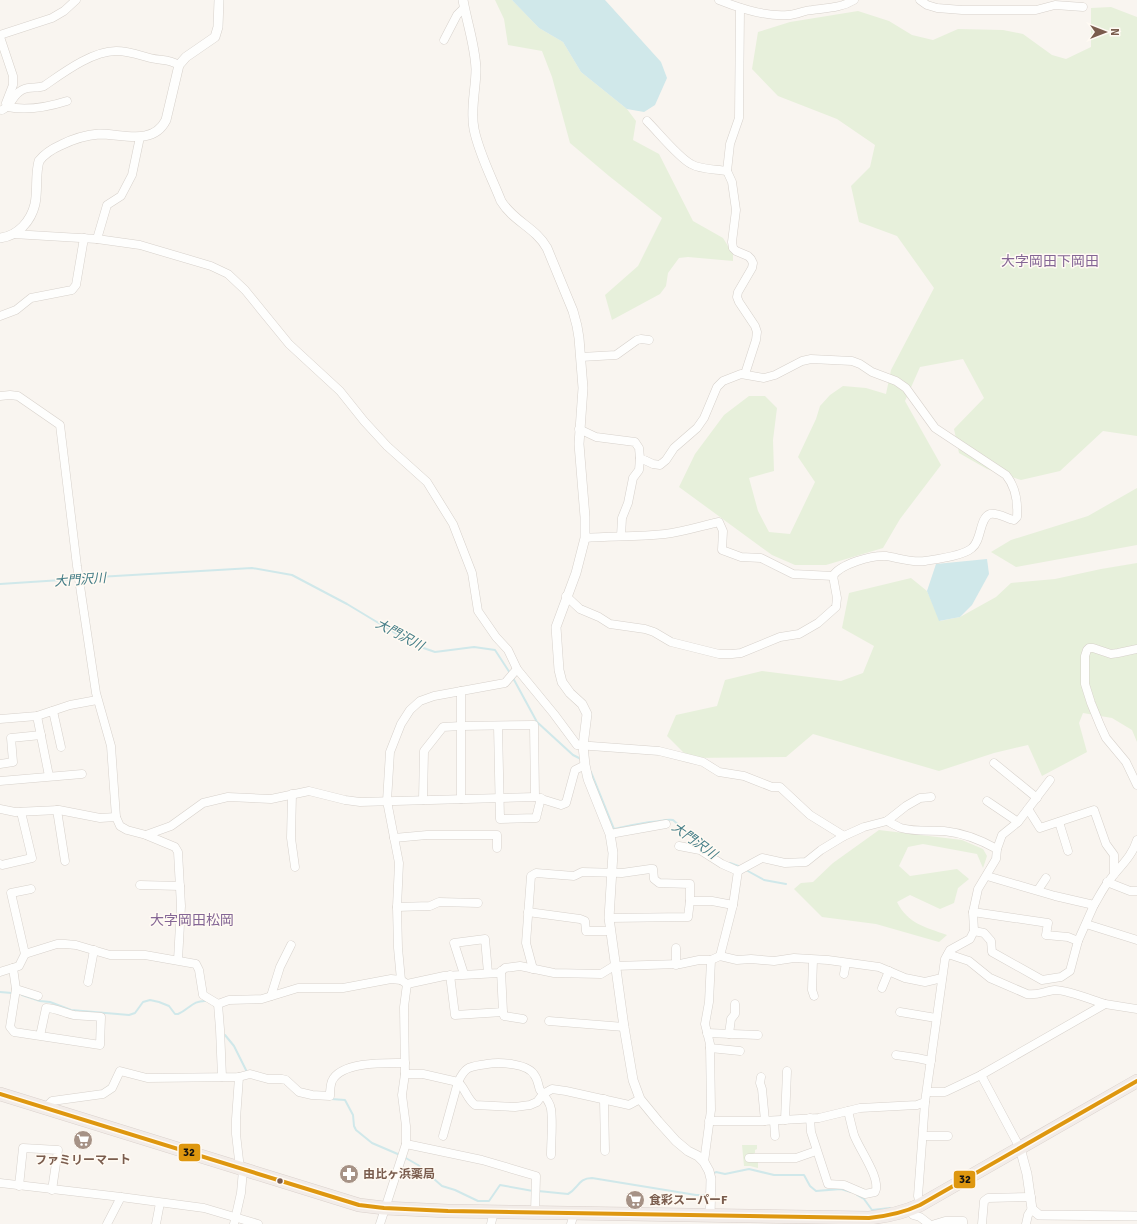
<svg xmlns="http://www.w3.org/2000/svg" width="1137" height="1224" font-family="Signika,'Noto Sans JP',sans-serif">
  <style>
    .green { fill: #e7f0db }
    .water { fill: #d0e8ea }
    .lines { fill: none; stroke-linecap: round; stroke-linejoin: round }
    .stream { stroke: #d0e8ea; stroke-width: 2 }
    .minor-casing { stroke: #d7d1cb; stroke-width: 9 }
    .tertiary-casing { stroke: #d7d1cb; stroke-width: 10 }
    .trunk-casing { stroke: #dad1cc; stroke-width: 14 }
    .minor { stroke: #fefefd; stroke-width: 8 }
    .tertiary { stroke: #fefefd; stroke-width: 9 }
    .trunk { stroke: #f2ece8; stroke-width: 13 }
    .bus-1-casing { stroke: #fffaf3; stroke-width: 7 }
    .bus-1 { stroke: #de970f; stroke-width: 4 }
    .bus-dot { fill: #7a5c4d; stroke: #fffaf3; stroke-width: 1.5 }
    .labels { text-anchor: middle; stroke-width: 3; stroke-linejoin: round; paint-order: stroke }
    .poi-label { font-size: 12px; font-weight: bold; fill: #7a5c4d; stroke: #fffaf3; text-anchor: start }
    .water-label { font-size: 13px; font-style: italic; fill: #437c86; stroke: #fffaf3 }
    .quarter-label { font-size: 14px; fill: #846695; stroke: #fffaf3 }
    .line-badge { stroke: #fffaf3; stroke-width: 1.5 }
    .pale-badge-label { font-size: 11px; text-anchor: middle; font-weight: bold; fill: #111 }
  </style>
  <rect width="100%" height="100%" fill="#f9f5f0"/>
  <g class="green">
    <path d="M495,0h17l27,28 24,14 18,30 46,37 9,12 -3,19 26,14 34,67 30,17 10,16v7l-45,-4 -9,1 -11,15 -2,13 -6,8 -48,26 -7,-25 33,-29 24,-48 -53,-42 -39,-33 -18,-66 -10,-26 -34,-6 -4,-26z"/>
    <path d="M1111,7l26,10v419l-34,-5 -43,40 -39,9 -34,-11 -28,-16 -5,-24 30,-31 -21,-39 -43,8 -15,34 36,64 -41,54 -17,29 -57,17h-31l-23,-10 -93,-68 16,-33 29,-39 25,-19h16l12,12 -4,32 1,31 -25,7 9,33 11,21 21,2 25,-52 -17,-25 18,-38 4,-13 10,-11 13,-9 23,2 20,6 5,-24 43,-82 -37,-52 -38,-14 -8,-36 19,-19 5,-22 -38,-26 -59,-23 -26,-27 6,-37 32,-10 68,-11 31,10 23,14 21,5 25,-11 45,1 20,4 29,21 14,4 25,-12v-39z"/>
    <path d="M1137,488v57l-121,22 -25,-15 20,-12 77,-24z"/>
    <path d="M1137,563v179l-5,-12 -20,-12 -29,-5 -4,10 8,29 -45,24 -14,-31 -34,8 -55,18 -126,-37 -27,23 -97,1 -22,-22 9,-21 41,-9 8,-26 37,-9 79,10 22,-8 11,-27 -32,-18 7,-35 62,-15 16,13 13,30 20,-4 36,-20 15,-14 44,-4 46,-10z"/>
    <path d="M879,830l83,10 21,9 4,7 -4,12 -6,-14 -54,-10 -15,3 -9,19 11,10 47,-7 12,10 -11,9 -4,15 -14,6 -30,-14 -13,7c11,22 28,25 50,33l-8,7 -63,-18 -54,-7 -28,-28 7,-6 12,-1 20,-19z"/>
    <path d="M742,1145h15v4l-2,1v3l-5,2 8,5v8l-8,-2h-6z"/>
  </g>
  <g class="water">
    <path d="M512,0h93l56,62 6,16 -12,27 -11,7 -17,-3 -46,-37 -18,-30 -24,-14z"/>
    <path d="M987,559l2,15 -17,31 -12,12 -21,4 -12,-30 9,-27z"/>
  </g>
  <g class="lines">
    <g class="stream">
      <path d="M81,578l171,-10 40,7 55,29 68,41 20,7 39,-5 21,3 15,23"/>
      <path d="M0,584l77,-5"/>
      <path d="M513,678l24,44 36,33 8,4"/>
      <path d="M591,772l23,57c13,-3 23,-5 36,-7 8,0 15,-3 23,-2l34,30"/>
      <path d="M730,863l11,4"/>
      <path d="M746,870l18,10 22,4"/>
      <path d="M0,992l12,1"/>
      <path d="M22,995l18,6 10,1 21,8 58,5 6,-2 8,-11 7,-2 9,2 10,4 6,8h3c12,-5 14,-14 29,-13"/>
      <path d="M225,1035l9,11 13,26"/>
      <path d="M331,1099l14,1 8,15 1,11 2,4 16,13 28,12"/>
      <path d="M404,1157l14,8 24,21 13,4 23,11h11l11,-16 33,6"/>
      <path d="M713,1174l3,-2 9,2 24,-5 25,6h30l6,11 6,5 25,-2 10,3"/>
      <path d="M538,1191l30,3c11,-6 10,-16 24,-16l104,17h11"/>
      <path d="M857,1195l7,4 8,11 18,-2"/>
    </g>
    <defs>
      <g id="minor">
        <path d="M719,0c20,8 48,17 69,15 9,0 16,-5 24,-5 15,-2 29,-2 42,-10"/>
        <path d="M920,0l7,5 10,3 25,2h74l19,-5 28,2"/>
        <path d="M740,8l-1,110 -9,26 -3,27 5,11 4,28 -4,32 1,6 3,3 12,5 3,3 2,4 -1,5 -14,24 -1,5 2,5 16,24 2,6 -1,8 -11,34"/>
        <path d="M0,35l52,-17 12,-7 12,-11"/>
        <path d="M0,37l13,39v9l-7,18"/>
        <path d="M444,40l13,-25 7,-7"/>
        <path d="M8,107c20,4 40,0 59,-6"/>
        <path d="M2,110c11,-5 9,-14 20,-20 8,-4 15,-1 22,-4 19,-13 48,-35 72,-35 12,0 23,4 34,7 12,3 17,0 29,7"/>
        <path d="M647,121c11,11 31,36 44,43 10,6 25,5 36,7"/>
        <path d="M13,234l84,5 43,6 71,21 17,8 17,16 44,54 51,47 24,30 23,25 40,36 26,42 19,49 6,38 18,26 12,13 9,19 37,45 23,31 82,6 44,11 16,10 25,4 28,11h8l30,28 34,21"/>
        <path d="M97,239l10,-34 14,-9 11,-21 8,-38"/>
        <path d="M0,316l16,-6 15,-12 41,-8 4,-5 8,-47"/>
        <path d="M581,357l35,-2 21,-15 4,-1 8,1"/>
        <path d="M0,396l10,-1 8,1 42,29 17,141 19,127 15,53 5,71 4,9 7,4 19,5 29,12 3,5 3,54 -3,54"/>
        <path d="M621,536l1,-18 6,-15 5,-25 6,-8 1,-12"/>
        <path d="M585,538c26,-2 53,-1 80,-4 18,-2 36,-8 54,-12l4,9 -1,19 19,7 20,1 32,16 40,2"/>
        <path d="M566,596l14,13 19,8 11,7 35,5 9,3 17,10 48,12h13l9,-1 39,-16 19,-3 19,-11 18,-16 1,-9 -4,-22c7,-12 39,-21 53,-20 13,2 26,7 39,5 12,-2 38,-5 47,-13 10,-8 7,-30 18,-34 8,-2 17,5 24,6l3,-3c1,-16 -1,-30 -11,-42l-71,-47 -29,-40 -10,-7 -24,-9 -12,-8 -8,-3 -41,-2 -9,2 -27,14 -11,3 -23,-4 -18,7 -6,6 -13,31 -7,10 -23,20 -8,12 -6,5 -7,-1 -13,-6 -1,-10 -4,-6 -39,-5 -17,-8"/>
        <path d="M1137,649l-19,4 -7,1 -18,-6h-4l-2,2 -2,6v28l6,19 9,22 6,13 20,24 11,23"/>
        <path d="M517,669l-12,14 -71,13 -14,5 -10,9 -9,14 -11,28 -3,49 12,62 -2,44 1,41 3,32 6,4 37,-8 55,-3 6,-5 15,-2 34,7 47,1 13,-8 66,-2 19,-4h12l9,-4 17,4 14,-1 23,2 20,-3 34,2 51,7 26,11 20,4 17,-4"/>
        <path d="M53,711l8,36"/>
        <path d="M37,716l12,60"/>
        <path d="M0,719l37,-3 33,-11 27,-5"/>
        <path d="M498,726l2,93 36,-1 5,-20"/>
        <path d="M994,763l43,35"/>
        <path d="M0,764l13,-2 -2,-24 30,-3"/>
        <path d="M0,781l82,-7"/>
        <path d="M292,794l-1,44 4,29"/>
        <path d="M461,799v-108"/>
        <path d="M423,800l1,-49 19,-24 18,-1 73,-1 1,72"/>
        <path d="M987,801l31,21"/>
        <path d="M0,809l15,3 44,-2 41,8 16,-1"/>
        <path d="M1028,809l12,19 54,-18 12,34 8,11v19"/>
        <path d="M57,810l8,51"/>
        <path d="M887,821c4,2 9,5 14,7 14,4 29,2 43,3 19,2 37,9 53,18"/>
        <path d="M1059,822l9,29"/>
        <path d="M610,834l56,-10"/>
        <path d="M146,835l25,-9 32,-23 25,-6 43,2 38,-8 36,9 15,2 175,-5 26,8 5,-2 9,-33 10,-5"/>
        <path d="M394,838l33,-3h70v13"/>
        <path d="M679,846l21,4 22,14 16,7"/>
        <path d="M0,864l2,1 30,-7 -11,-46"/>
        <path d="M738,871l24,-13 23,5 21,-1 15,-12 23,-14 20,-9 23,-6 19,-15 14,-8 11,-1"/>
        <path d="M987,876l68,20 39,9c5,-8 9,-17 15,-24 10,-14 23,-24 28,-41"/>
        <path d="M1107,882l23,9h7"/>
        <path d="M140,885l40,1"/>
        <path d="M1038,890l8,-12"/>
        <path d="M397,907l33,-1 9,-4 39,1"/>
        <path d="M528,912l52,7 5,2 1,10h24"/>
        <path d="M973,912l75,11 -2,12 22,2 10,4"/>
        <path d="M609,918l79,-1 2,-16h22l21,4"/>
        <path d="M1086,924l51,16"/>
        <path d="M974,931l10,2 7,8 1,11 50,28 19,-3 9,-6 8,-30 16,-36"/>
        <path d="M676,948v17"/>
        <path d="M25,954l-14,-61 20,-4"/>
        <path d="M948,954l21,7 21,17 37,16c10,2 18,-3 28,-4 13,0 37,10 50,14"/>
        <path d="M720,956l13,-51 5,-34"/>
        <path d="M813,960l-1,30 2,6"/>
        <path d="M13,968l3,21 -6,38 4,5 86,13 1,-28c-9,-1 -18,-1 -27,-2 -10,-2 -18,-7 -28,-7l-6,28"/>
        <path d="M533,969l-7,-26 5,-67 5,-3 38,3 8,-4 40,1 28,-4h3l1,10 5,4 31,1v17"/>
        <path d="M0,972l19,-6 6,-12 32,-10h8l11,1 34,10h35l51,9 3,6 4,25 15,9 11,-4 33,-1 36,-11h45l48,-9 10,1"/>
        <path d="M464,974l-10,-31 31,-4 3,34"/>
        <path d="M844,974l2,-11"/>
        <path d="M450,975l5,40 48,-3 -2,-41"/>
        <path d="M88,982l6,-32"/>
        <path d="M882,988l7,-17"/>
        <path d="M16,989l22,7"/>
        <path d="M271,996l9,-29 11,-22"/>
        <path d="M218,1004l2,25 2,48"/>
        <path d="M503,1012l1,4 19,3"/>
        <path d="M900,1012l36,6"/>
        <path d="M549,1021l75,6"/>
        <path d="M707,1033l51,2"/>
        <path d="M729,1034l2,-15 4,-5v-10"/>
        <path d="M710,1048l30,3"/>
        <path d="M896,1055l21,3 14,3"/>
        <path d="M405,1074h18l35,8c8,-17 12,-15 29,-18 12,-2 42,-1 48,12 3,4 3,9 5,14 4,5 10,12 11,19 2,14 0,31 0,46"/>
        <path d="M981,1075l39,73"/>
        <path d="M239,1077l-3,42v15l4,35"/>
        <path d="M761,1077l-1,6 2,6 3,32"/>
        <path d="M458,1082c7,6 9,17 17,23l40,2 15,-2 7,-3 6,-8 9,-5 14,2 63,14 11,-6"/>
        <path d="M927,1092h18l36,-17 124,-71 32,5"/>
        <path d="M604,1099l1,52"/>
        <path d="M45,1108l7,-7 51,-7 9,-6 8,-17 27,7 92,-1 11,-3 18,5h14l4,1 13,12 13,3 18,1c0,-5 0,-10 2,-15 9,-20 55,-18 73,-18"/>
        <path d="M810,1118l1,14 17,52 16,1 21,9 10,-2c7,-12 -16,-43 -21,-57 -2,-7 -4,-16 -6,-24"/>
        <path d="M785,1120l2,-49"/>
        <path d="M709,1121h53l57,-3 41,-10 57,-3 8,-3"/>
        <path d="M774,1121l1,15"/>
        <path d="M443,1136l15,-54"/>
        <path d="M923,1136h25"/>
        <path d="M406,1144l76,16 54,16 -1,36"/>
        <path d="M749,1158h47l20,-7"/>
        <path d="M704,1162l7,-52 -1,-66 -5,-20 4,-22 2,-42"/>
        <path d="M0,1183l121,14 83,11 54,16"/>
        <path d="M19,1186l4,-38 35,2 -6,40"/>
        <path d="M920,1205l-2,-9 7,-94 20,-143 5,-9 20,-11 4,-8 -1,-19 5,-23 18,-30 1,-10 5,-14 16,-13 32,-42"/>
        <path d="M909,1210l4,5 7,2 9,7"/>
        <path d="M107,1224l14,-27"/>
        <path d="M156,1224l4,-21"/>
        <path d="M234,1224l7,-31 2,-23"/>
        <path d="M380,1224l26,-80v-18l-4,-31 3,-21 -1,-67 3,-23"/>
        <path d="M491,1224l3,-13"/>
        <path d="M571,1224l3,-11"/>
        <path d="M935,1224l10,-3h18v3"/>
        <path d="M982,1224l2,-23 4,-3 43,-1"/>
        <path d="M1026,1224l2,-9 4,-6"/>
      </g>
      <g id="tertiary">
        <path d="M463,0c4,23 12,45 13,69 0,20 -6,41 -2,60 5,25 18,49 27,72 12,20 35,27 46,47l26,63 4,15 2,12 4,50 -4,56 6,73v21l-9,35 -20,54 3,43 3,12 8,11 12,11 5,10 -4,32 2,19 3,14 22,55 3,19 -4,65 15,109 9,53 7,19 18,22 18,20 12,10 10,5 6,6 5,9 2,8 -1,37"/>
        <path d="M0,238c18,-2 31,-17 35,-34 3,-14 0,-29 4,-43 6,-8 13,-12 22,-16 12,-6 25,-10 38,-11 24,0 54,12 67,-14l13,-55 7,-8 29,-20 3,-10 1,-27"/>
        <path d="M1020,1148l7,26 5,35 7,6 98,1"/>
      </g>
      <path id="trunk" d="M0,1094l359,111 25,3 64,3 421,7c19,-2 34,-5 51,-13l217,-124"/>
    </defs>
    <use href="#minor" class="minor-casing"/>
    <use href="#tertiary" class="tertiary-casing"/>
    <use href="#trunk" class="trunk-casing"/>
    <use href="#minor" class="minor"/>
    <use href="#tertiary" class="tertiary"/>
    <use href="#trunk" class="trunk"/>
    <defs>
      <path id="bus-1" d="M0,1094l359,111 25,3 64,3 421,7c19,-2 34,-5 51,-13l217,-124"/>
    </defs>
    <use href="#bus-1" class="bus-1-casing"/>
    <use href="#bus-1" class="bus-1"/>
  </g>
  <defs>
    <symbol id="supermarket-disc" viewBox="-11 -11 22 22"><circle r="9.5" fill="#a69286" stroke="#fffaf3"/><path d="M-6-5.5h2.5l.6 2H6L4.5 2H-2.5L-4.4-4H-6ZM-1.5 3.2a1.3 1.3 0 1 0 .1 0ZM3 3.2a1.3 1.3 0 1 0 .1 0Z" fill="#fff"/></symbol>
    <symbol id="pharmacy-disc" viewBox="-11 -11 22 22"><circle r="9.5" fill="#a69286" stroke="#fffaf3"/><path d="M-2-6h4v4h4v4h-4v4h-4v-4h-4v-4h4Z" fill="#fff"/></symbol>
  </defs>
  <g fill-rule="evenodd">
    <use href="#supermarket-disc" x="72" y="1129" width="22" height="22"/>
    <use href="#pharmacy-disc" x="338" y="1163" width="22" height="22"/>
    <use href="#supermarket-disc" x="624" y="1189" width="22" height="22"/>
  </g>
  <circle class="bus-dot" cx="280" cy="1181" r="3.5"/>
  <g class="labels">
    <g class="poi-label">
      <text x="83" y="1164" text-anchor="middle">ファミリーマート</text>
      <text x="363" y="1178">由比ヶ浜薬局</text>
      <text x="649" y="1204">食彩スーパーF</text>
    </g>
    <g class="water-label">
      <text transform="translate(80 579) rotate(-4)" y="5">大門沢川</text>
      <text transform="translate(400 634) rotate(28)" y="5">大門沢川</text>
      <text transform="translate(695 840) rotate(36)" y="5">大門沢川</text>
    </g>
    <g class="quarter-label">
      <text x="1050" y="266">大字岡田下岡田</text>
      <text x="192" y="925">大字岡田松岡</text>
    </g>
  </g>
  <g class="line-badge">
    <rect x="178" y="1143" width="23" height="19" rx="4" fill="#de970f"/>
    <rect x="953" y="1170" width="23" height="19" rx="4" fill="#de970f"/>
  </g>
  <g class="pale-badge-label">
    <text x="189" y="1156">32</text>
    <text x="965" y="1183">32</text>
  </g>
  <g transform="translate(1105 32) rotate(90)" stroke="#fffaf3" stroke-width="3" paint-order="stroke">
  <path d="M0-3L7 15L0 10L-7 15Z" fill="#7a5c4d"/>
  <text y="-6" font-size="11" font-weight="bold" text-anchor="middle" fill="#7a5c4d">N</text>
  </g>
</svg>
